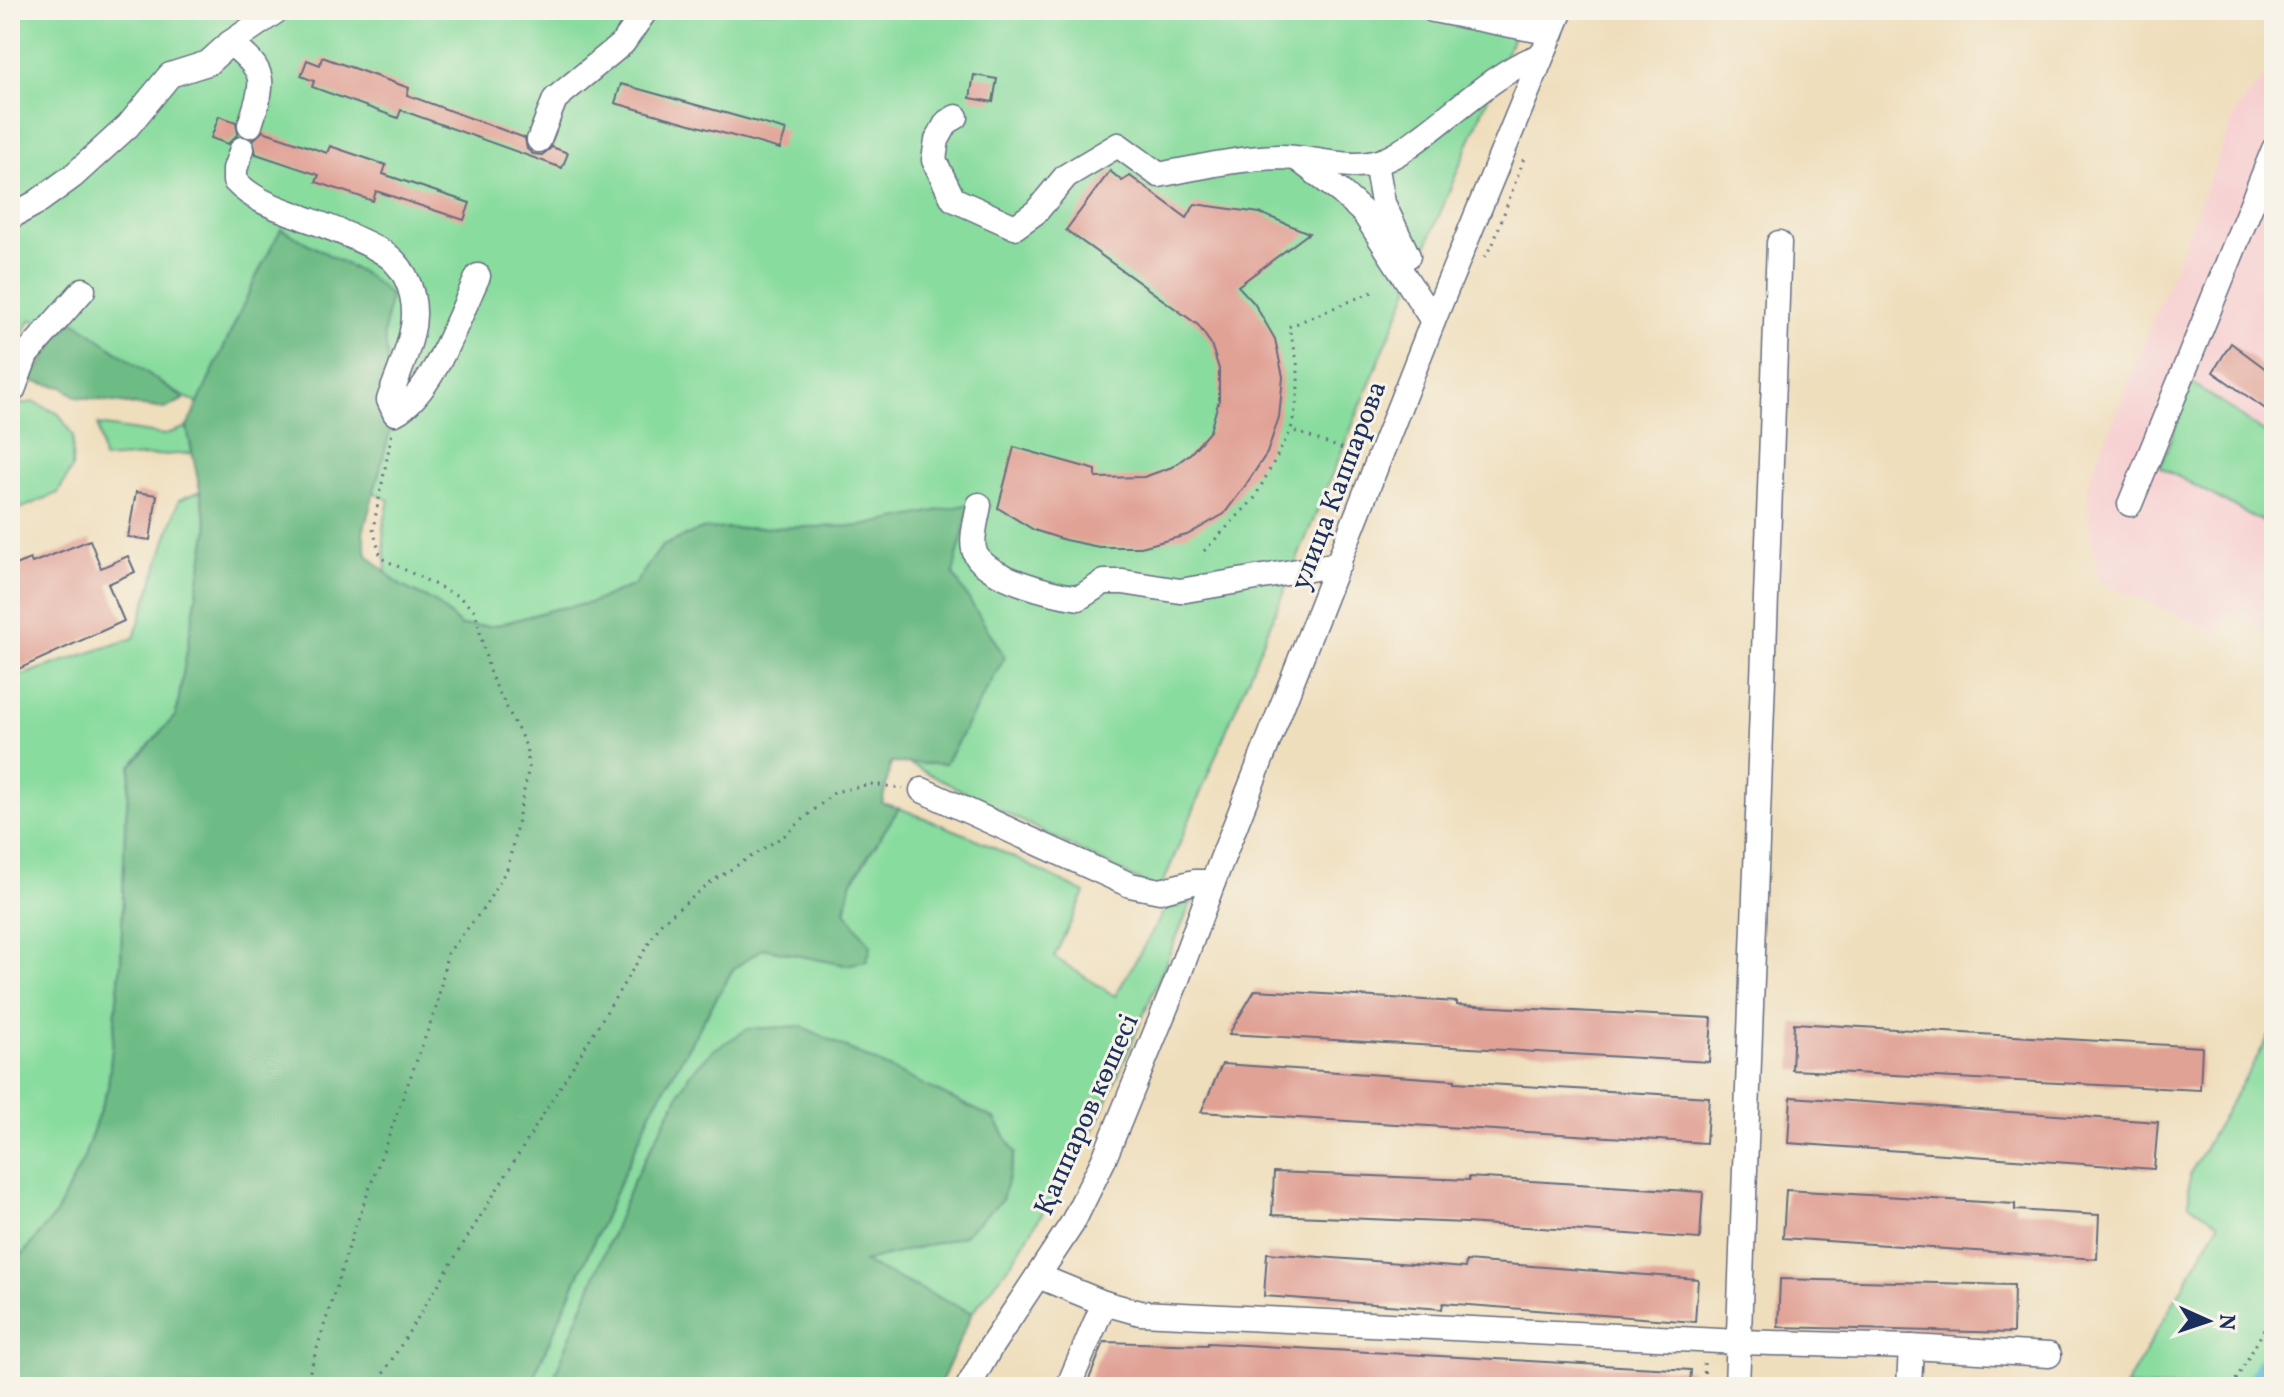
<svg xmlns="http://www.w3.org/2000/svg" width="2284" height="1397" font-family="Vollkorn,serif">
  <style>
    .built { fill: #f7cfd1 }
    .green { fill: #88dc9e; stroke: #52867e; stroke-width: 2 }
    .forest { fill: #6ebc85; stroke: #447672; stroke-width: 2 }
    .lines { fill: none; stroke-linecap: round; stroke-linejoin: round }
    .river { stroke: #51b0d0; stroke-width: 32 }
    .building { fill: #e1a296 }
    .minor-casing { stroke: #656c7f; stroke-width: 27 }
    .path { stroke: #656c7f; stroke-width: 3; stroke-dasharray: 2 6; stroke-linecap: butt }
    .minor { stroke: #fff; stroke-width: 24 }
    .labels { text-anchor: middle; stroke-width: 6; stroke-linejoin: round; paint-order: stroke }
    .street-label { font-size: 28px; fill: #1b2f5e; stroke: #f7f3e8 }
  </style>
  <rect width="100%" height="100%" fill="#f7f3e8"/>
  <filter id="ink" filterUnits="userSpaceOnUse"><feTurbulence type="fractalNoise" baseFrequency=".0125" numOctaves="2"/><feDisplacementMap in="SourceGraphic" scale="16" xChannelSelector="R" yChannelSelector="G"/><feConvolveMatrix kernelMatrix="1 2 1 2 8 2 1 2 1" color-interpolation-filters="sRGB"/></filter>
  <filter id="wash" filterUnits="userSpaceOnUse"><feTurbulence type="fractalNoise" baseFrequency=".006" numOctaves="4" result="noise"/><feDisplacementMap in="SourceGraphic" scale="32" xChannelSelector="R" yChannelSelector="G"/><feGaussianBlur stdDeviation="1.8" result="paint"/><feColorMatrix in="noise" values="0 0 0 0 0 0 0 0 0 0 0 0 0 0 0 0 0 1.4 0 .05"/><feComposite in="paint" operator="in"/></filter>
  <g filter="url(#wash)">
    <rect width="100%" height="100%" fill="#efdebc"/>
    <path class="built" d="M2274,65v569l-45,-21 -8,21 -121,-53 -11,-52 -1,-46 149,-373z"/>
    <g class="green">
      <path d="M10,10h1514l-364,881 -568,-288 -37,6 -61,17h-33l-26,-24 -34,-16 -15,-13 -3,-45 6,-28 -358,-181 -10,18 -11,6z"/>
      <path d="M2192,383l82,56v89l-114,-61z"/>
      <path d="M34,402l25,12 14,22 -1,32 -14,25 -48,20v-107z"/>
      <path d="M98,425l66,10 23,-8 5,26 -89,6z"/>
      <path d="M200,491l8,37 -32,187 -45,51 -6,61 -4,134 -13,126 -25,73 -27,54 -37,45 -9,2v-582l124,-41 45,-138z"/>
      <path d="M899,808l73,29 113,56 -31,64 61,39 50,-86 27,-9 -95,223 -84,137 -41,52 -110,-51 101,-26 32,-117 -194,-92 -112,48 -56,107 -83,205h-21l122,-275 82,-143 30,-21 82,17 26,-19 -26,-34 6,-29z"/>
      <path d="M2274,1028v359h-149l94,-164 -30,-19v-29z"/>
    </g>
    <g class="forest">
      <path d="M281,229l87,47 22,19 -6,39 11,79 -32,120 4,22 34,31 34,16 26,24h33l61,-17 36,-6 43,-18 28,-39 40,-17 159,-3 109,-22 -17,70 52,83 -60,107 -54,-1 -9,40 17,5 -48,75 -6,28 26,35 -4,15 -22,4 -82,-17 -30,21 -82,143 -122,275h-519v-126l9,-2 37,-45 27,-54 25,-73 13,-125 4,-135 6,-61 45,-51 32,-187 -21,-101 70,-152z"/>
      <path d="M73,320l111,79 -19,10 -88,-12 -15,-10 -32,-6 31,-48z"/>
      <path d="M801,1026l194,93 20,34 -13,47 -39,36 -100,26 109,51 -33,74h-389l83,-205 56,-107 23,-24 36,-22z"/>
    </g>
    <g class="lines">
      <path class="river" d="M2260,1387l14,-24"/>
    </g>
    <g id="blocks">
      <g class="building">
        <path d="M322,57l87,31 -2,7 118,43 2,11 6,5 9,1 10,-8 16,6 -6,15 -161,-58 -3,8 -86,-31 2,-6 -13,-5 6,-16 13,5z"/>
        <path d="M974,75l23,4 -4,23 -23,-4z"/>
        <path d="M621,84l165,46 -6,19 -165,-46z"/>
        <path d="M219,116l17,6 2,12 -10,10 -17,-6z"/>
        <path d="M263,131l64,22 3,-7 56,19 -3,9 87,29 -6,17 -88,-29 -3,10 -57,-19 3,-7 -63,-21 -3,-14z"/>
        <path d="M1110,171l12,10 8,-5 57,42 8,-14 65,9 49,20 -71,53 16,17 21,36 8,38 -4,40 -12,36 -22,33 -21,28 -37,21 -46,12h-42l-34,-7 -31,-10 -36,-22 16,-61 82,23v8l48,-1 28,-10 19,-14 19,-22 9,-31v-31l-8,-25 -13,-19 -132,-95z"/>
        <path d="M2231,343l43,32v40l-61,-43z"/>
        <path d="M136,492l21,3 -7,45 -22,-3z"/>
        <path d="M90,540l11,28 27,-12 7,16 -27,12 16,37 -114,52v-106l20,-8 2,4z"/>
        <path d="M1255,990l202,12v3l255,13 -3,44 -480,-28z"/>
        <path d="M1794,1023l408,24 -2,43 -408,-20z"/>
        <path d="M1222,1064l233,16v2l254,15 -3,46 -505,-31z"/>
        <path d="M1791,1097l367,25 -4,47 -366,-26z"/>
        <path d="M1274,1172l195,8v-3l234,15 -3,47 -234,-16 -194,-8z"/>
        <path d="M1786,1190l229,14v6l84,5 -2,44 -314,-21z"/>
        <path d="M1267,1253l198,15 1,-7 232,18 -3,43 -252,-19 -1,6 -178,-13z"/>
        <path d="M1780,1279l234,6 -1,48 -235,-6z"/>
        <path d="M1104,1342l103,3 1,-2 483,27 -1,17h-485l-117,-5z"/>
      </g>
    </g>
  </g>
  <g filter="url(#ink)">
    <use href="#blocks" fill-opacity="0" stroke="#656c7f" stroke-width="2"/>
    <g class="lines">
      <defs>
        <g id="minor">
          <path d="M1433,10l119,23"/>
          <path d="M230,43c39,30 34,38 20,82"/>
          <path d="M956,117l-9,5 -10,18 -3,20 19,39 62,28 21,-15 30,-36 52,-31 41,30c41,-8 80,-17 121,-18 31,0 68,14 98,5 18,-5 32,-17 47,-28 34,-25 76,-66 116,-78"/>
          <path d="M539,140l16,-41 68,-56 23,-33"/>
          <path d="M242,149l-7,20v12c18,19 40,26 64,35 23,9 79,28 95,45 19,19 24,50 17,75 -5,22 -15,43 -22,64l6,13c38,-20 64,-97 83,-137"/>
          <path d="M1299,160l43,33 22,20 69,108"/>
          <path d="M1376,163l7,40 25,53"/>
          <path d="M10,217l26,-14 37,-27 55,-50 42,-51 38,-12 22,-20 48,-33"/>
          <path d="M13,390l13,-35 57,-65"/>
          <path d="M2130,504l144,-355"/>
          <path d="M979,505c-2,14 -10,37 -3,50 14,24 77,39 103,43l25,-16h19l57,9 159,-27"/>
          <path d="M922,790l208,95 30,6 34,-9h19"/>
          <path d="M1038,1276l66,27 36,10 600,29 171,5 -2,40"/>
          <path d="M1911,1347l138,8"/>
          <path d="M968,1387l22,-39 82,-124 32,-65 71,-174 38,-103 220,-561 128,-311"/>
          <path d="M1068,1387l36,-84"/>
          <path d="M1737,1387l42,-1144"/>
        </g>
      </defs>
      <use href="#minor" class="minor-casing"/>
      <g class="path">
        <path d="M1484,257l9,-13 31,-86"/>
        <path d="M1357,454l-66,-24c9,-42 11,-62 -3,-103l89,-37"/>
        <path d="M1204,551l50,-52 37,-69"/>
        <path d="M1704,1363l1,24"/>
        <path d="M305,1387l48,-154 84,-228 10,-51 37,-46 24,-41 21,-100 -3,-21 -36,-72 -15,-63 -17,-15 -77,-38 -8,-29 19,-96"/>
        <path d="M375,1387l287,-465 52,-42 71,-45 50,-43 35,-8 33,4"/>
        <path d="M2232,1387l42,-75"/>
      </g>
      <use href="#minor" class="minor"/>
    </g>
  </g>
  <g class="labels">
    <g class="street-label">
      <text transform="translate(1337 485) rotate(-69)" y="10">улица Каппарова</text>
      <text transform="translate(1085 1114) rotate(-66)" y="10">Қаппаров көшесі</text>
    </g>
  </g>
  <rect width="2284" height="1397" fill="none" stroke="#f7f3e8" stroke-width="40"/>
  <g transform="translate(2208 1321) rotate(93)" stroke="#f7f3e8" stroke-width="6" paint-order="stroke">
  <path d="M0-6L14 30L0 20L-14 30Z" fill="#1b2f5e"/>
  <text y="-12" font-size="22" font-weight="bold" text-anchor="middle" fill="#1b2f5e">N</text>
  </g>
</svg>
